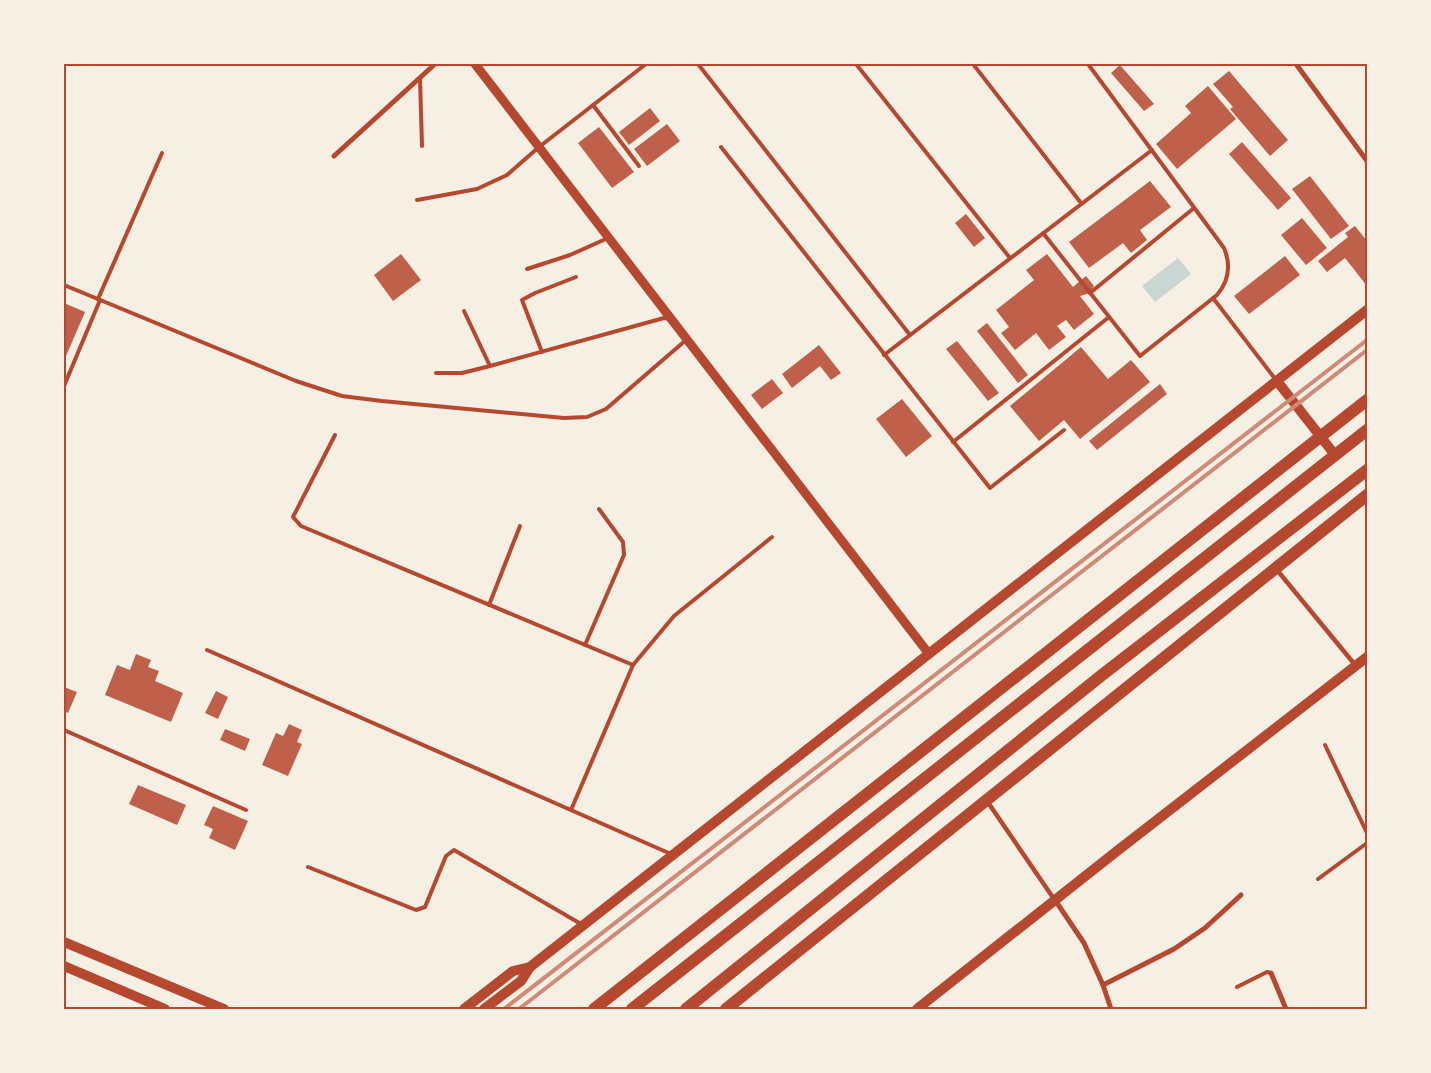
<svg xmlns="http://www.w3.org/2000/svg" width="1431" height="1073" font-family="'Roboto Condensed',sans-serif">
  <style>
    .water { fill: #c9d6d2 }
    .building { fill: #bf614a }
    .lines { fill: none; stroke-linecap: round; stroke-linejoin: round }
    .service { stroke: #b5482f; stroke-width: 4 }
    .pedestrian { stroke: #b5482f; stroke-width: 4.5 }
    .minor { stroke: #b5482f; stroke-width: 5 }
    .tertiary { stroke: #b5482f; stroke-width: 9 }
    .secondary { stroke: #b5482f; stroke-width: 10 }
    .trunk { stroke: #b5482f; stroke-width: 12 }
    .rail { stroke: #cf8b77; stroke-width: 4 }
    .neatline { fill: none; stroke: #b5482f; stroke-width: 2 }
  </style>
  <rect width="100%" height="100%" fill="#f6efe4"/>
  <path class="water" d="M1178,258l13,16 -36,28 -13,-16z"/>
  <g class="building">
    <path d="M1120,65l34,39 -10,7 -33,-38z"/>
    <path d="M1229,71l59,69 -18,16 -40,-47 3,-2 -20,-23z"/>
    <path d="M1208,86l28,33 -59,50 -21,-25 35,-31 -6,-7z"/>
    <path d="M650,108l10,13 -31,24 -10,-13z"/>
    <path d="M667,124l13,17 -33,25 -13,-17z"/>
    <path d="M599,127l35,45 -22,16 -34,-45z"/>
    <path d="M1242,142l49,56 -13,12 -49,-56z"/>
    <path d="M1310,176l39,50 -18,13 -39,-50z"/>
    <path d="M1150,181l21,26 -31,23 7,10 -16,13 -8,-10 -34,25 -20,-26z"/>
    <path d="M966,214l19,24 -11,9 -19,-24z"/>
    <path d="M1302,218l25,30 -21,17 -25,-30z"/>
    <path d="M1355,226l12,15v45l-22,-28 -18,14 -9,-11 30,-24 -3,-4z"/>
    <path d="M401,254l20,26 -28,21 -19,-26z"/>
    <path d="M1047,254l26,33 13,-11 8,10 -4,7 -10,3 14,18 -20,16 -8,-10 -9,6 9,11 -17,13 -13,-17 -21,17 -14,-17 8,-6 -13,-17 38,-30 -8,-10z"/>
    <path d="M1285,256l15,19 -51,39 -15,-18z"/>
    <path d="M64,303l21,9 -19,44 -2,-1z"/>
    <path d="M987,323l41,52 -10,8 -41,-52z"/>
    <path d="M957,341l42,52 -11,8 -42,-52z"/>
    <path d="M819,345l22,28 -10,7 -11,-14 -28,22 -10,-14z"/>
    <path d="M1081,347l27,32 23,-19 19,22 -70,57 -16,-19 -25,21 -29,-35z"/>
    <path d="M772,379l11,14 -21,16 -11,-14z"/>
    <path d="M1160,384l7,10 -70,56 -8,-9z"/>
    <path d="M902,399l30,37 -26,21 -30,-38z"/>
    <path d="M136,654l15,6 -3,7 11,4 -4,10 28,12 -12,29 -66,-27 12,-30 13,5z"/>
    <path d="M64,687l13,5 -9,21 -4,-2z"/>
    <path d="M216,691l12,6 -10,22 -13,-6z"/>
    <path d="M289,724l13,6 -5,12 5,2 -14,32 -26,-11 14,-32 7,3z"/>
    <path d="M225,729l25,10 -5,12 -25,-11z"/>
    <path d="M138,785l48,20 -9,20 -48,-21z"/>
    <path d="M213,806l35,15 -13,29 -26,-12 4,-9 -9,-4z"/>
  </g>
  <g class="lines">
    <g class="service">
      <path d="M698,64l212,271"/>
      <path d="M856,64l154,194"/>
      <path d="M973,64l108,139"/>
      <path d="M420,79l2,67"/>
      <path d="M593,105l46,61"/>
      <path d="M721,147l269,341 74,-58"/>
      <path d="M417,200l60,-11 30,-14 32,-28 107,-83"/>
      <path d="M1043,233l97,123 77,-61c12,-14 14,-30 7,-47l-136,-184"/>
      <path d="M527,269l43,-14 38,-17"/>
      <path d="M64,285l232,96 46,15 40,5 182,17 23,-1 19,-8 80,-69"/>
      <path d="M1090,293l104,-85"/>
      <path d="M1213,298l63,82"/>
      <path d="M98,299l64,-146"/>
      <path d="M464,311l26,55"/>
      <path d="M542,352l-20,-52 13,-7 41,-16"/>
      <path d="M884,355l268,-205"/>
      <path d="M436,373h26l28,-7 174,-48 6,1"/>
      <path d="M64,386l36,-86"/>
      <path d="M335,435l-42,82 8,9 332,139"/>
      <path d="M953,442l156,-125"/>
      <path d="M489,605l31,-79"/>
      <path d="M585,645l39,-90 -1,-13 -24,-33"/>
      <path d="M207,650l464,204"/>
      <path d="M64,730l182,80"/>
      <path d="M1325,745l42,88"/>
      <path d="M571,810l62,-145 41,-49 98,-79"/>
      <path d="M308,867l108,43 9,-3 21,-51 8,-6 127,74"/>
      <path d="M1318,879l49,-36"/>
      <path d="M1237,987l30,-15 4,1"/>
    </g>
    <g class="pedestrian">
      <path d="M1277,570l79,96"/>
      <path d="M987,801l67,98"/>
    </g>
    <g class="minor">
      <path d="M1296,64l71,97"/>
      <path d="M334,156l101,-92"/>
      <path d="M1055,900l29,43 19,42 8,24"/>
      <path d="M1271,973l15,36"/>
      <path d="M1103,985l71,-36 31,-21 36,-33"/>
    </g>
    <path class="tertiary" d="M475,64l454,590"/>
    <g class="secondary">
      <path d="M1277,381l58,74"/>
      <path d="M64,942l160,67"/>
      <path d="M64,966l101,43"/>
      <path d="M464,1009l49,-38 17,-4"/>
      <path d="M484,1009l37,-28 9,-14 837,-657"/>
      <path d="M917,1009l200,-158 250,-194"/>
    </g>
    <g class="trunk">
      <path d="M594,1009l773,-609"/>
      <path d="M632,1009l735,-579"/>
      <path d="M686,1009l416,-334 265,-205"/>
      <path d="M726,1009l641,-514"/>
    </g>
    <g class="rail">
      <path d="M504,1009l863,-669"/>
      <path d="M519,1009l848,-659"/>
    </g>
  </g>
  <rect width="1431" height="1073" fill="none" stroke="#f6efe4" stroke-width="130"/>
  <rect x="65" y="65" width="1301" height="943" class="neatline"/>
</svg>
